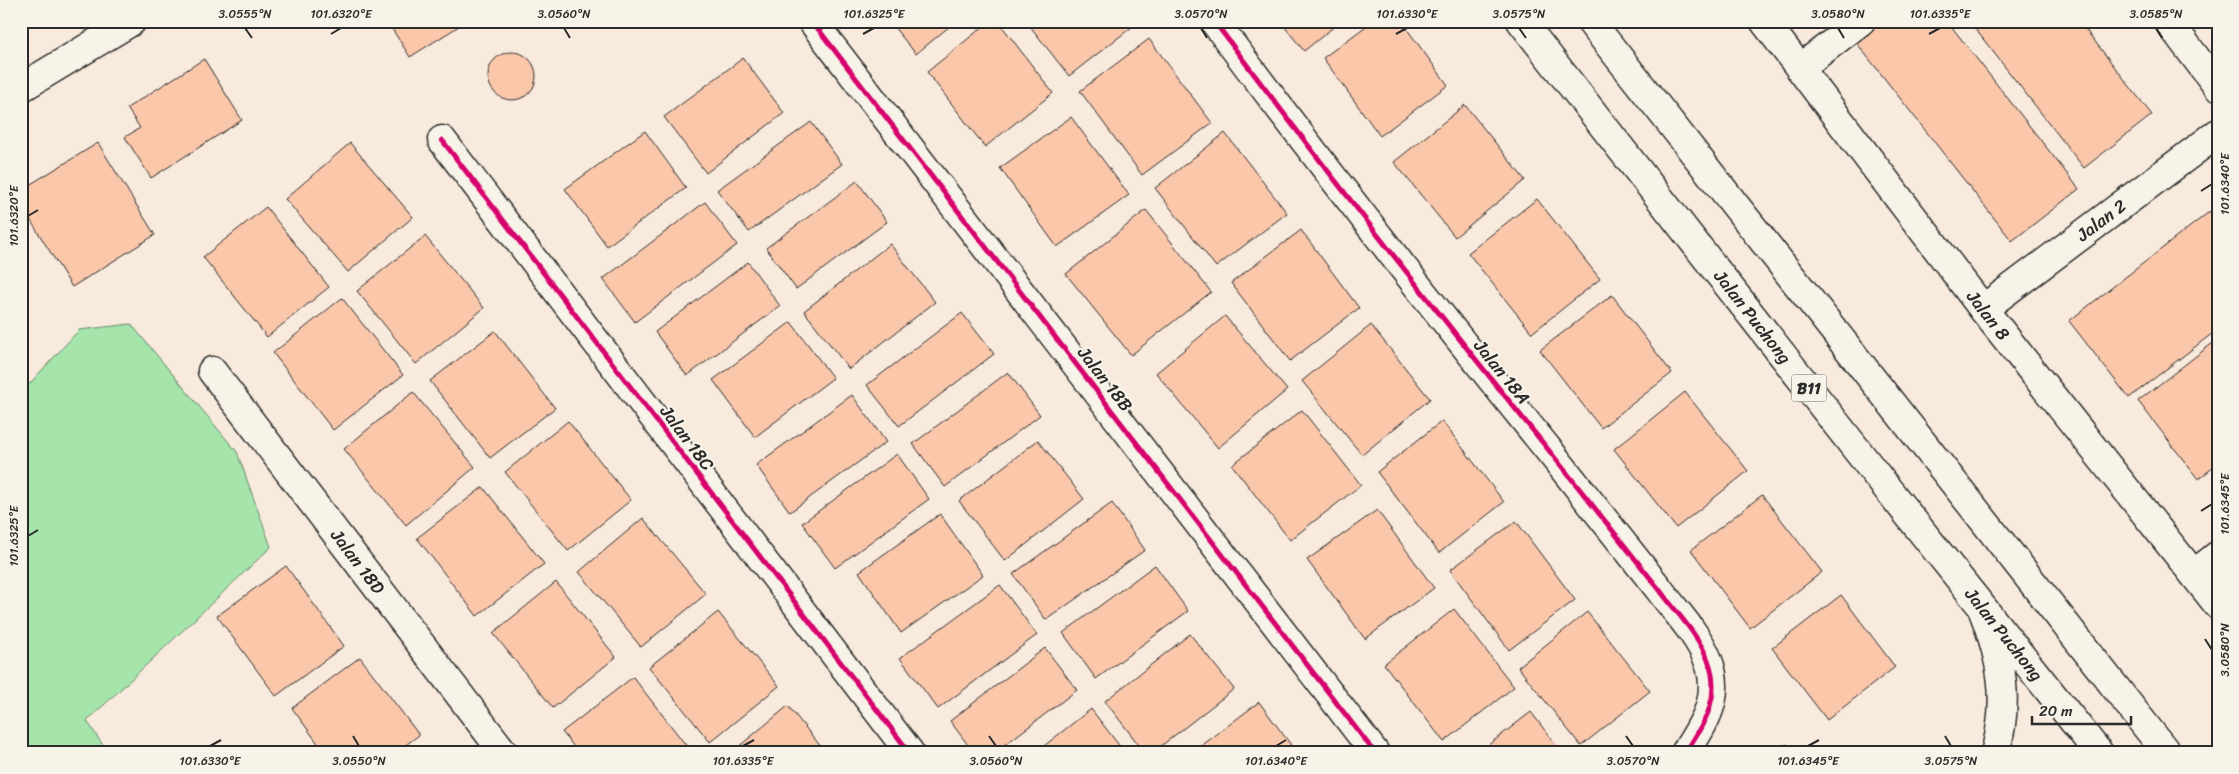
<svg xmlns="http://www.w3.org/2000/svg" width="2239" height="774" font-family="Sriracha,sans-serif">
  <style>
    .green { fill: #a5e4ab; stroke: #68886b }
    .building { fill: #fac7ab; stroke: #2b2b2b }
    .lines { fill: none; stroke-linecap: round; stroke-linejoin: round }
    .minor-casing { stroke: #2b2b2b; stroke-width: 31 }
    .major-casing { stroke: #2b2b2b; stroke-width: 31 }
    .minor { stroke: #f7f3e8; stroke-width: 28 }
    .major { stroke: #f7f3e8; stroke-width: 28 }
    .cycleway-casing { stroke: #f7f3e8; stroke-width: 8 }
    .cycleway { stroke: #d6006c; stroke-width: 5 }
    .ticks { fill: none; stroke: #2b2b2b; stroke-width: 2 }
    .labels { text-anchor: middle; stroke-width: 4.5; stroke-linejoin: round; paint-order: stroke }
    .shield { fill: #f7f3e8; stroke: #686764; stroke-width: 1 }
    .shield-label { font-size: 16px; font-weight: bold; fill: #2b2b2b }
    .street-label { font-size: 18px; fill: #2b2b2b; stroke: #f7f3e8 }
    .neatline { fill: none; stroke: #2b2b2b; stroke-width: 2 }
    .ticks-label { font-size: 12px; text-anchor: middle; fill: #2b2b2b }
  </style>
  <rect width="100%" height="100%" fill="#f8eadc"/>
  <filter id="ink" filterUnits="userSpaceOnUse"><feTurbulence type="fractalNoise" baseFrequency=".02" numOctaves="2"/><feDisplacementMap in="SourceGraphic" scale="10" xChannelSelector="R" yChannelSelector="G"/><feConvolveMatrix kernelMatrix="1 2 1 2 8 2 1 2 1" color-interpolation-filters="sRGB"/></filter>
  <g filter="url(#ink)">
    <path class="green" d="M131,324l106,128 34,95 -184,174 21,32h-87v-360l58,-63z"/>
    <g class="building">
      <path d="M387,21h80l-57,36z"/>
      <path d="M889,21h67l-40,33z"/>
      <path d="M990,21h8l55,72 -68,54 -58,-75z"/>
      <path d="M1026,21h110l1,2 -68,53z"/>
      <path d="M1280,21h61l-37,30z"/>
      <path d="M1373,21h28l47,64 -68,51 -57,-78z"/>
      <path d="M1872,21h75l132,168 -67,52 -160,-204z"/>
      <path d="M1969,21h110l73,94 -68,53z"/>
      <path d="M1149,39l63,84 -70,52 -62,-84z"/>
      <circle cx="512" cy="76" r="24"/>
      <path d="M743,58l41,55 -78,60 -42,-56z"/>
      <path d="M204,59l38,61 -91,58 -26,-41 15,-9 -13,-20z"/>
      <path d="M1465,105l60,75 -70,57 -61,-75z"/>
      <path d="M1071,117l58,78 -72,52 -57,-79z"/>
      <path d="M811,122l31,42 -93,68 -32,-42z"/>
      <path d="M645,131l41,57 -79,58 -42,-57z"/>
      <path d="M1225,133l62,80 -71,54 -61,-79z"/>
      <path d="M98,143l57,92 -83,52 -51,-82v-15z"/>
      <path d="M350,143l63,74 -65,55 -63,-73z"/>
      <path d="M857,181l30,41 -91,67 -30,-41z"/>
      <path d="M1537,199l63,80 -68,54 -64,-80z"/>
      <path d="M705,202l32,43 -102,77 -32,-43z"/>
      <path d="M2218,205v124l-89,69 -60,-77z"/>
      <path d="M266,207l63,80 -62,50 -64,-80z"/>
      <path d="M1146,210l65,82 -80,63 -65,-81z"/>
      <path d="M1301,230l58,78 -69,53 -59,-78z"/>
      <path d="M425,236l59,72 -68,56 -59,-73z"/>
      <path d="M890,244l45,58 -86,67 -45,-58z"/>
      <path d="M748,262l32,44 -93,70 -32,-44z"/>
      <path d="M1612,295l60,78 -71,55 -61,-78z"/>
      <path d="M342,298l61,77 -70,55 -60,-77z"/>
      <path d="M962,313l32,41 -95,72 -32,-41z"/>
      <path d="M1225,316l62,74 -69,58 -62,-75z"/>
      <path d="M791,322l42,56 -78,59 -42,-57z"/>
      <path d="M1371,325l59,74 -68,56 -60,-74z"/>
      <path d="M495,331l60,77 -65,50 -60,-77z"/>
      <path d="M2218,339v125l-20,15 -60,-78z"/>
      <path d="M1008,372l32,43 -95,72 -32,-43z"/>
      <path d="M413,392l62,75 -69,58 -62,-76z"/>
      <path d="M1685,392l63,79 -72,57 -62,-79z"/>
      <path d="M852,395l34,47 -96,70 -34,-47z"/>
      <path d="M1302,410l59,75 -71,55 -58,-75z"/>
      <path d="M568,421l63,79 -63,51 -63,-79z"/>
      <path d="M1442,421l62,81 -65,51 -62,-81z"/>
      <path d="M1038,440l46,59 -79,62 -46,-60z"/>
      <path d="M897,454l32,45 -94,69 -33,-45z"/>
      <path d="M483,487l61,77 -67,52 -60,-78z"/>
      <path d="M1762,495l60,77 -72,56 -59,-78z"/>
      <path d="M1112,503l33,47 -99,70 -33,-46z"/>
      <path d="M1377,510l57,78 -69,51 -58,-79z"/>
      <path d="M940,514l43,61 -82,58 -42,-61z"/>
      <path d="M643,518l63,76 -65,53 -62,-75z"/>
      <path d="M1516,521l59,79 -66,50 -59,-80z"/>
      <path d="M1155,565l33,46 -92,68 -33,-46z"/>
      <path d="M286,566l58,80 -68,50 -59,-80z"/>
      <path d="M556,582l60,75 -63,51 -60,-75z"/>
      <path d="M1000,585l37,50 -99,74 -38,-51z"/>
      <path d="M1841,595l54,72 -68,53 -55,-72z"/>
      <path d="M1454,609l60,78 -70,55 -60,-78z"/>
      <path d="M718,612l61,74 -69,56 -61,-75z"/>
      <path d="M1587,612l63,79 -69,55 -63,-79z"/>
      <path d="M1190,634l44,55 -82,64h-7l-40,-52z"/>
      <path d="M1045,648l32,42 -83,63h-20l-24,-32z"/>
      <path d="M360,657l59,78 -24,18h-70l-33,-45z"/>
      <path d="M633,677l59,76h-113l-17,-21z"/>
      <path d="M1259,702l32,43 -10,8h-89z"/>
      <path d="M788,706l38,47h-95z"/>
      <path d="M1091,709l34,44h-90z"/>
      <path d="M1531,712l31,41h-84z"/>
      <path d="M1786,744l11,9h-17z"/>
    </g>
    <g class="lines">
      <defs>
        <g id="minor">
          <path d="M812,21l563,732"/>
          <path d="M1214,21c109,146 222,290 337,432 36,45 72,90 108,136 16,22 39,45 49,71 14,37 -3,62 -23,93"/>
          <path id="s1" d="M1764,21l219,288 235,296"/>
          <path d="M2168,21l50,66"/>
          <path d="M1800,68l61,-47"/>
          <path d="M21,88l111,-67"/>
          <path d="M442,140l468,613"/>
          <path id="s2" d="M1983,309l235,-176"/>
          <path id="s3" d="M212,371l292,382"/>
          <path d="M2194,574l24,-19"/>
          <path d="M1983,611c19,49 27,90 12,142"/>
        </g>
        <g id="major">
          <path id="s4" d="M1521,21l361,461 217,271"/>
          <path d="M1590,21l577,732"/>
        </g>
      </defs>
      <use href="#minor" class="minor-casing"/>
      <use href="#major" class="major-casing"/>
      <use href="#minor" class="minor"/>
      <use href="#major" class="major"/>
      <defs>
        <g id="cycleway">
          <path d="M812,21l563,732"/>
          <path d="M1214,21c109,146 222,290 337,432 36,45 72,90 108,136 16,22 39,45 49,71 14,37 -3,62 -23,93"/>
          <path d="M442,140l468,613"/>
        </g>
      </defs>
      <use href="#cycleway" class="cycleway-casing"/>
      <use href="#cycleway" class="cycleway"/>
    </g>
  </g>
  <path class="ticks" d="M245,28l7,10M564,28l6,10M1201,28l6,10M1519,28l7,10M1838,28l6,10M2156,28l6,10M331,34l10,-6M863,34l11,-6M1396,34l11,-6M1929,34l11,-6M2201,191l11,-7M28,216l10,-6M2201,511l11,-7M28,536l10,-6M2205,639l7,11M353,736l6,10M989,736l7,10M1626,736l7,10M1945,736l6,10M210,746l11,-6M743,746l11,-6M1276,746l10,-6M1808,746l11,-6"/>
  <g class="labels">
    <rect class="shield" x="1791.5" y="374.5" width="35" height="27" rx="4"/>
    <g class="shield-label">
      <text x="1809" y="394">B11</text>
    </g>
    <g class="street-label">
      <text dy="6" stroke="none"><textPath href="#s2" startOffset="148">Jalan 2</textPath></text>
      <text dy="6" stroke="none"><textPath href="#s1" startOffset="370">Jalan 8</textPath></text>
      <text dy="6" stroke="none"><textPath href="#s4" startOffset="376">Jalan Puchong</textPath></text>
      <text transform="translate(1502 372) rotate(51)" y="6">Jalan 18A</text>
      <text transform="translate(1105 379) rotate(52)" y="6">Jalan 18B</text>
      <text transform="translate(687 438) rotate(53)" y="6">Jalan 18C</text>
      <text dy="6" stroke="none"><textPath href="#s3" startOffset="240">Jalan 18D</textPath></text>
      <text dy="6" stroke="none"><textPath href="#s4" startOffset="781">Jalan Puchong</textPath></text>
    </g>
  </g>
  <rect width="2239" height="774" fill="none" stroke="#f7f3e8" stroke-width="55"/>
  <path d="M2032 716v8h99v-8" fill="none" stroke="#2b2b2b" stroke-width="2.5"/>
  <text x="2039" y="716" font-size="15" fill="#2b2b2b" stroke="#f7f3e8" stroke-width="4" paint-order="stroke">20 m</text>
  <rect x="28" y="28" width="2184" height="718" class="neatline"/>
  <g class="ticks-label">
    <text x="245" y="18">3.0555°N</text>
    <text x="341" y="18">101.6320°E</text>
    <text x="564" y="18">3.0560°N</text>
    <text x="874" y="18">101.6325°E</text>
    <text x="1201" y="18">3.0570°N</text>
    <text x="1407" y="18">101.6330°E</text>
    <text x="1519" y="18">3.0575°N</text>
    <text x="1838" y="18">3.0580°N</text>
    <text x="1940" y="18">101.6335°E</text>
    <text x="2156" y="18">3.0585°N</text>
    <text transform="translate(2225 184) rotate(-90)" y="4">101.6340°E</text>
    <text transform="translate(14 216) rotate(-90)" y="4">101.6320°E</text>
    <text transform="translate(2225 504) rotate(-90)" y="4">101.6345°E</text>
    <text transform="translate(14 536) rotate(-90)" y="4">101.6325°E</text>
    <text transform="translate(2225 650) rotate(-90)" y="4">3.0580°N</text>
    <text x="210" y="765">101.6330°E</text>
    <text x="359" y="765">3.0550°N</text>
    <text x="743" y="765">101.6335°E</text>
    <text x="996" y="765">3.0560°N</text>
    <text x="1276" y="765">101.6340°E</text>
    <text x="1633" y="765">3.0570°N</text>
    <text x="1808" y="765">101.6345°E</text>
    <text x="1951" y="765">3.0575°N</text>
  </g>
</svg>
